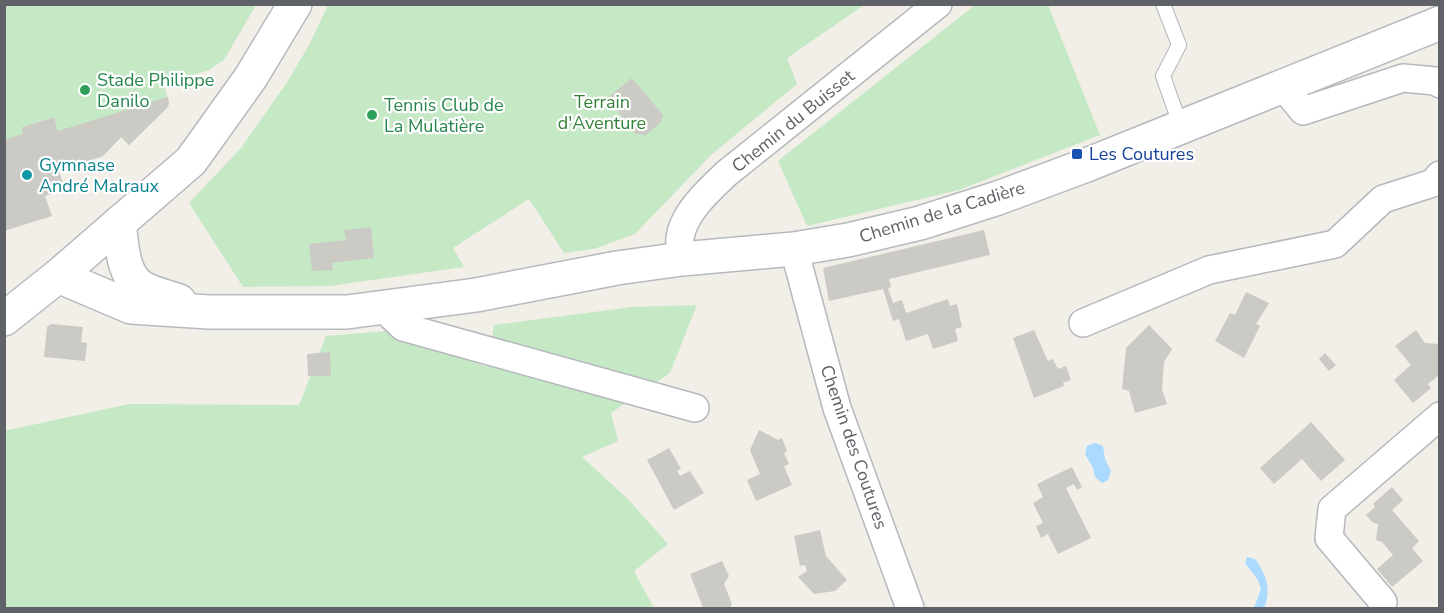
<svg xmlns="http://www.w3.org/2000/svg" width="1444" height="613" font-family="'Nunito Sans',sans-serif">
  <style>
    .green { fill: #c5e8c5 }
    .water { fill: #aadaff }
    .building { fill: #cccac5 }
    .lines { fill: none; stroke-linecap: round; stroke-linejoin: round }
    .lane-casing { stroke: #b5b8bc; stroke-width: 16 }
    .street-casing { stroke: #b5b8bc; stroke-width: 30 }
    .secondary-casing { stroke: #b6babf; stroke-width: 36 }
    .lane { stroke: #fff; stroke-width: 14 }
    .street { stroke: #fff; stroke-width: 27 }
    .secondary { stroke: #fff; stroke-width: 33 }
    .leisure-dot { fill: #2e9e5b; stroke: #fff; stroke-width: 2 }
    .transit-dot { fill: #1a4fb4; stroke: #fff; stroke-width: 2 }
    .culture-dot { fill: #0f9aa8; stroke: #fff; stroke-width: 2 }
    .labels { text-anchor: middle; stroke-width: 4.5; stroke-linejoin: round; paint-order: stroke }
    .leisure-label { font-size: 18px; fill: #27864d; stroke: #fff; text-anchor: start }
    .park-label { font-size: 18px; fill: #348238; stroke: #fff }
    .street-label { font-size: 18px; fill: #5f6368; stroke: #fff }
    .transit-label { font-size: 18px; fill: #164399; stroke: #fff; text-anchor: start }
    .culture-label { font-size: 18px; fill: #0d838f; stroke: #fff; text-anchor: start }
  </style>
  <rect width="100%" height="100%" fill="#f1efe8"/>
  <g class="green">
    <path d="M4,5l250,-1 2,1 -32,55 -15,10 -45,14 5,20 -3,5 -37,36 -8,-8 -18,19 -44,15 -13,-36 12,-5 -4,-13 -32,10 1,7 -18,6z"/>
    <path d="M328,5h536l-77,53 10,26 -86,71 -76,79 -41,15 -30,4 -35,-54 -76,49 11,19 -134,19 -87,1 -54,-84 52,-55 47,-67 21,-36z"/>
    <path d="M975,5h73l52,130 -141,55 -152,36 -29,-65z"/>
    <path d="M697,305l-27,68 -59,40 7,28 -36,16 47,43 39,44 -34,27 20,37h-649l-1,-177 125,-27 170,1 27,-69 61,-5 100,36 7,-42 138,-18z"/>
  </g>
  <g class="water">
    <path d="M1095,443l8,3 2,13 6,12 -3,9 -6,3 -7,-6 -2,-9 -8,-14 2,-8z"/>
    <path d="M1247,557l8,2c11,15 17,31 9,49h-10l7,-19 -3,-9 -13,-17z"/>
  </g>
  <g class="building">
    <path d="M632,78l31,37 -2,7 -15,13 -10,-1 -29,-36z"/>
    <path d="M168,97l1,7 -3,5 -37,36 -8,-8 -18,19 -44,15 6,19 -20,6 7,20 -48,15v-91l19,-6 -1,-7 32,-10 4,14z"/>
    <path d="M371,227l3,31 -42,5 1,7 -21,1 -3,-27 37,-4 -2,-10z"/>
    <path d="M984,230l6,25 -101,24 2,8 -3,1 5,15 9,-3 4,13 42,-14 2,7 7,-2 5,23 -7,2 3,12 -25,8 -5,-15 -22,7 -7,-22 -6,2 -10,-32 -54,12 -6,-33z"/>
    <path d="M1246,292l23,11 -13,21 4,2 -16,32 -29,-17 15,-28 5,2z"/>
    <path d="M51,324l32,3 -2,15 6,1 -2,18 -41,-4 3,-30z"/>
    <path d="M1149,325l23,24 -8,13 -2,27 5,15 -32,9 -6,-22 -7,-2 4,-41z"/>
    <path d="M1034,330l14,31 5,-2 5,10 8,-3 5,14 -8,3 1,3 -30,12 -21,-60z"/>
    <path d="M1416,330l9,13 15,1v30l-12,10 3,4 -18,15 -19,-23 17,-15 -16,-19z"/>
    <path d="M330,352l1,24h-23l-1,-22z"/>
    <path d="M1325,353l11,12 -7,6 -10,-12z"/>
    <path d="M1311,422l34,38 -24,21 -19,-22 -28,25 -14,-16z"/>
    <path d="M759,430l19,10 4,-2 5,13 -3,2 5,11 -5,2 8,19 -36,16 -9,-21 13,-6 -10,-24z"/>
    <path d="M669,448l12,21 -4,2 3,5 10,-5 14,22 -30,17 -27,-50z"/>
    <path d="M1072,467l10,20 -5,3 -3,-6 -8,4 25,50 -33,16 -10,-20 -7,4 -5,-12 7,-3 -10,-20 10,-6 -6,-13z"/>
    <path d="M1392,487l11,13 -11,10 27,31 -7,7 11,13 -31,26 -15,-18 16,-14 -11,-13 -6,-2 2,-16 -6,-2 -6,-7 9,-8 -2,-3z"/>
    <path d="M820,530l6,26 21,24 -12,11 -21,3 -16,-17 9,-6 -2,-6 -5,1 -6,-30z"/>
    <path d="M722,561l7,15 -5,8 8,20 -2,4h-27l-13,-34z"/>
  </g>
  <g class="lines">
    <defs>
      <path id="lane" d="M1163,4l16,41 -16,31 18,51"/>
      <g id="street">
        <path d="M1283,86l20,25 100,-33 32,3 5,3"/>
        <path d="M794,249l43,159 73,200"/>
        <path d="M682,259c-1,-6 -3,-14 -2,-20 2,-25 30,-50 47,-66l211,-169"/>
        <path d="M383,308l20,19 292,81"/>
        <path d="M1083,323l126,-53 126,-26 48,-45 50,-16 7,-8"/>
        <path d="M1383,602l-54,-64 3,-29 108,-93"/>
      </g>
      <g id="secondary">
        <path d="M119,223c3,21 3,54 24,65 11,6 25,9 36,13"/>
        <path d="M58,276l73,31 78,5h138l129,-17 141,-27 65,-9 112,-10 54,-9 72,-17 78,-25 86,-32 356,-143"/>
        <path d="M4,319l54,-43 133,-115 60,-84 44,-73"/>
      </g>
    </defs>
    <use href="#lane" class="lane-casing"/>
    <use href="#street" class="street-casing"/>
    <use href="#secondary" class="secondary-casing"/>
    <use href="#lane" class="lane"/>
    <use href="#street" class="street"/>
    <use href="#secondary" class="secondary"/>
  </g>
  <g class="leisure-dot">
    <circle cx="85" cy="90" r="6"/>
    <circle cx="372" cy="115" r="6"/>
  </g>
  <rect class="transit-dot" x="1071" y="148" width="12" height="12" rx="3"/>
  <circle class="culture-dot" cx="27" cy="175" r="6"/>
  <g class="labels">
    <g class="leisure-label">
      <text x="97" y="86">Stade Philippe<tspan x="97" dy="21">Danilo</tspan></text>
      <text x="384" y="111">Tennis Club de<tspan x="384" dy="21">La Mulatière</tspan></text>
    </g>
    <g class="park-label">
      <text x="602" y="108">Terrain<tspan x="602" dy="21">d'Aventure</tspan></text>
    </g>
    <g class="street-label">
      <text transform="translate(793 121) rotate(-39)" y="6">Chemin du Buisset</text>
      <text transform="translate(942 212) rotate(-17)" y="6">Chemin de la Cadière</text>
      <text transform="translate(854 447) rotate(71)" y="6">Chemin des Coutures</text>
    </g>
    <g class="transit-label">
      <text x="1089" y="160">Les Coutures</text>
    </g>
    <g class="culture-label">
      <text x="39" y="171">Gymnase<tspan x="39" dy="21">André Malraux</tspan></text>
    </g>
  </g>
  <rect width="1444" height="613" fill="none" stroke="#5f6368" stroke-width="12"/>
</svg>
